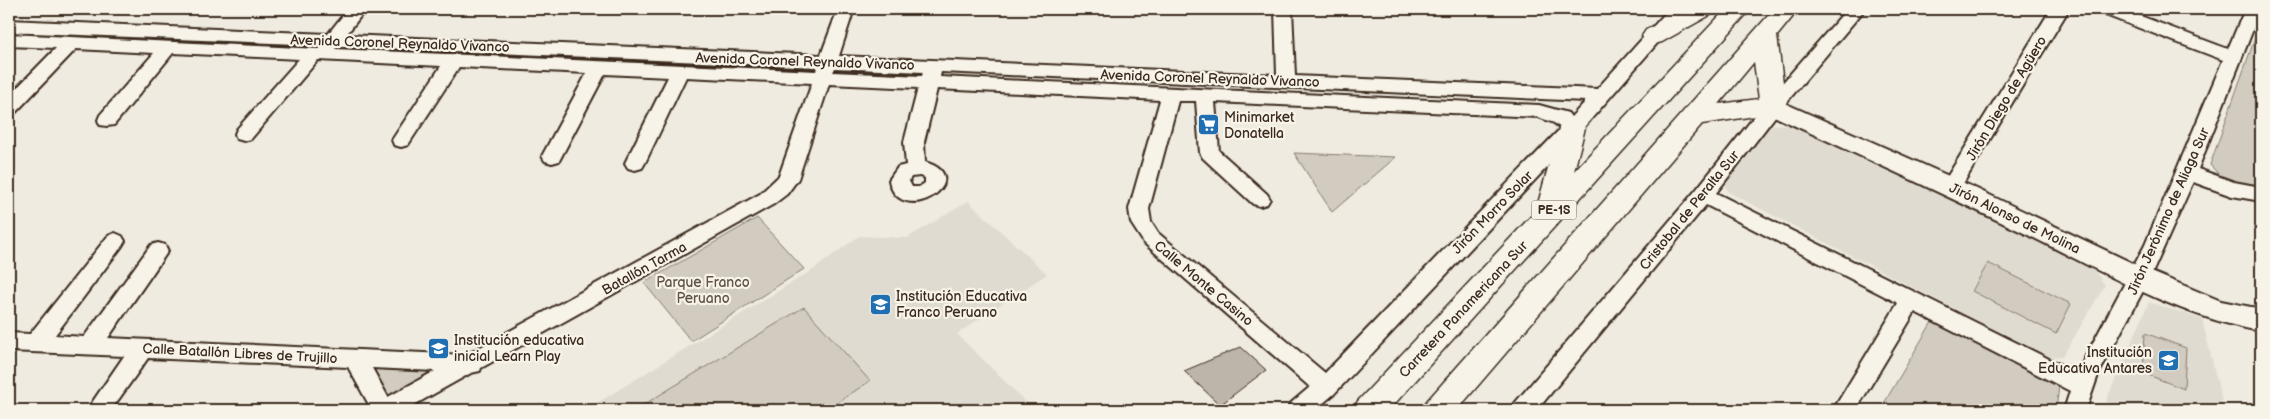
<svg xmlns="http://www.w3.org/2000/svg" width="2270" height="419" font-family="'Balsamiq Sans',sans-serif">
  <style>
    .built { fill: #e0dbd0 }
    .green { fill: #d1cbc0; stroke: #867a6f }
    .building { fill: #bdb5aa; stroke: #3b2a1e }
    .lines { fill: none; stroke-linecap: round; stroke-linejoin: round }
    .minor-casing { stroke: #3b2a1e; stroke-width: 4 }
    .major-casing { stroke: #3b2a1e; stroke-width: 4 }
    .highway-casing { stroke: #3b2a1e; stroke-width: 3 }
    .minor { fill: #f7f3e8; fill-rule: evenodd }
    .major { fill: #f7f3e8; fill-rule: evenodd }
    .highway { fill: #f7f3e8; fill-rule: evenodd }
    .labels { text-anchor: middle; stroke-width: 4.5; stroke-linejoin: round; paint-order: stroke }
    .shield { fill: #f7f3e8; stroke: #73665b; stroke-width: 1 }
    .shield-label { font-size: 12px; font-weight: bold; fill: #3b2a1e }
    .street-label { font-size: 14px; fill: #3b2a1e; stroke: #f7f3e8 }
    .poi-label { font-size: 14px; fill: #3b2a1e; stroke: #f7f3e8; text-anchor: start }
    .park-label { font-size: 14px; fill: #605246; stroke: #f7f3e8 }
  </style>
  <rect width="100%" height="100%" fill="#efebe0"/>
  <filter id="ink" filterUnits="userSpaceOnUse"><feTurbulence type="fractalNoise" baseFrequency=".02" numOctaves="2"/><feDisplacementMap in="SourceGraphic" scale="10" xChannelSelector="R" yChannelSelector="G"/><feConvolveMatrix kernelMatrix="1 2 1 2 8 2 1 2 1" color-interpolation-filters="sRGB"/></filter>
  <g filter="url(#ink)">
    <g class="built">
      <path d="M1787,124l303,141 15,20 -42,71 -15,1 -320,-165 -4,-10 46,-57z"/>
      <path d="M968,201l79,73 -90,60 77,76h-448l228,-141 45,-33 48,2z"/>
      <path d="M2149,302l53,17 22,91h-100l-18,-9z"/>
    </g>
    <g class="green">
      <path d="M2261,21v167l-38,-9 -13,-14z"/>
      <path d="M1294,153l102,4 -64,55z"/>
      <path d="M757,218l47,51 -113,72 -47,-58z"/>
      <path d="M1988,263l83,41 -15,30 -84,-43z"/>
      <path d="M804,307l66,74 -44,29h-191z"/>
      <path d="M1932,322l127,64 -3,24h-176z"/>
      <path d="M2145,333l41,15 -2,41 -41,-16z"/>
      <path d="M372,367l74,2 -56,30z"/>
    </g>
    <path class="building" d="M1241,347l25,23 -46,35 -36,-34z"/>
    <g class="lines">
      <defs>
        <g id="minor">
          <path d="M348,9h18l-20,26 475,20 17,-46h16l-15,47 438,19 -2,-66h17l3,67 302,13 72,-80h18l-108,124 -245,261 -19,16h-27l3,-7 19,-16 -166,-144 -13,-20 -2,-14 31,-109 -223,-11 -13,53 1,20c56,17 -26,69 -36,18l9,-13 8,-2 -2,-23 14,-54 -89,-4 -31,95 -11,15 -13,10 -293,164 -1,3 -9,2 -66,37h-33l-24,-43 -200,-9 -37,52h-24l37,-54 -115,-5v-18l21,1 78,-98 7,-3 7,3 3,5 -3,5 -67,89 29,2 67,-92 7,-2 7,2 3,6 -60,87 358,17 294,-161 19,-18 33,-93 -126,-6 -41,86 -3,5 -7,2 -7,-2 -3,-5 43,-86 -63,-3 -46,87 -7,2 -7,-2 -3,-5 45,-83 -128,-6 -51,78 -7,2 -7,-2 -2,-5 49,-74 -123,-6 -67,79 -7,2 -7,-2 -2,-5 2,-5 62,-70 -126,-6 -59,72 -7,1 -7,-1 -2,-5 2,-5 54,-62 -78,-4 -60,63 -7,1v-17l47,-48 -47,-2v-12l310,15v-4l-310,-13v-12l319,14zM337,46l480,21 -1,4 -481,-22zM835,68l88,4 -1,4 -89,-4zM941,72l645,29 -15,16 -3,-4 -29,-8 -599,-28zM1178,101h18l4,52 3,5 50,46 7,2 7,-2 3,-5 -3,-5 -48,-43 -4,-49 323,15 16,6 7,5 -236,245 -167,-140 -7,-11 -2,-13zM920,176l5,2v5l-6,4h-7l-3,-6 2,-4zM372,368l63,3 -47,26z"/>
          <path d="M1847,9h18l-85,101 -64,83 361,180 68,-128 78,-185 -123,-47 -2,-4h24l106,40 17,-40h16l-63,160 36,13 27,5v14l-29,-5 -39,-14 -43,96 -52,97 -12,35h-22l6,-19 -155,-79 -59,98h-23l65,-107 -192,-98 -169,205h-25l3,-7 181,-213 70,-88z"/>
          <path d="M2051,9h18l-111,183 -7,2 -7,-2 -3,-5 3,-5z"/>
        </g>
        <path id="major" d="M1773,98l187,83 189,90 72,30 40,8v22c-82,-14 -158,-59 -233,-96 -87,-42 -175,-83 -263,-123l-4,-6 4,-6z"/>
        <g id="highway">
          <path d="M1686,9h30l-4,5 -50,28 -8,2 -8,-2 -4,-6 4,-6z"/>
          <path d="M1726,9h25l-362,401h-36l5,-9 178,-190 23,-83 4,-6 9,-3 9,3 4,6 -11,43z"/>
          <path d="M1774,9h25l-22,27 9,70 -4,6 -80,12 -245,286h-35l5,-9zM1754,62l5,37 -40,5z"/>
        </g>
      </defs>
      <use href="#minor" class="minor-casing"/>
      <use href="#major" class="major-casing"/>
      <use href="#highway" class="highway-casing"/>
      <use href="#minor" class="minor"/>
      <use href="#major" class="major"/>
      <use href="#highway" class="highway"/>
    </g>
  </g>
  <defs>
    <symbol id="supermarket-square" viewBox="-11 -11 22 22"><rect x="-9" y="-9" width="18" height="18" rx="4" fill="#1f6fb2" stroke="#f7f3e8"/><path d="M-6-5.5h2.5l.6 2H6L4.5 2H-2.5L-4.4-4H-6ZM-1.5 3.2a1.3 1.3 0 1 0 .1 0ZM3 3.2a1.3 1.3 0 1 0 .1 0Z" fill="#fff"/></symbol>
    <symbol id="school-square" viewBox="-11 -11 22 22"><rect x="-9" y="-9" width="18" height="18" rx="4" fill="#1f6fb2" stroke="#f7f3e8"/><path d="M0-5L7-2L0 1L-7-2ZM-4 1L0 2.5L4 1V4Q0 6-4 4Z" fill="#fff"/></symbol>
  </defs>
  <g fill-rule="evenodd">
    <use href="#supermarket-square" x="1196" y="112" width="25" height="25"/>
    <use href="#school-square" x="868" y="292" width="25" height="25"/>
    <use href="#school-square" x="426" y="336" width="25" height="25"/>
    <use href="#school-square" x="2156" y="348" width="25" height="25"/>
  </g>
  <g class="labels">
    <rect class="shield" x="1531.5" y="200.5" width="45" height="19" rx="4"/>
    <g class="shield-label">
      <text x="1554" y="214">PE-1S</text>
    </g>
    <g class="street-label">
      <text transform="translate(400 43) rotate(2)" y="5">Avenida Coronel Reynaldo Vivanco</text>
      <text transform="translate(805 61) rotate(2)" y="5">Avenida Coronel Reynaldo Vivanco</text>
      <text transform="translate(1210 78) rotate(2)" y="5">Avenida Coronel Reynaldo Vivanco</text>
      <text transform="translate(2006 98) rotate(-59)" y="5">Jirón Diego de Agüero</text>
      <text transform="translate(1689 210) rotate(-51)" y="5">Cristobal de Peralta Sur</text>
      <text transform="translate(2168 211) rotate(-66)" y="5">Jirón Jerónimo de Aliaga Sur</text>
      <text transform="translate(1492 212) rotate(-46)" y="5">Jirón Morro Solar</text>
      <text transform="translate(2015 218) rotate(26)" y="5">Jirón Alonso de Molina</text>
      <text transform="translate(644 268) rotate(-29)" y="5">Batallón Tarma</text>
      <text transform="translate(1204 283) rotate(40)" y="5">Calle Monte Casino</text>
      <text transform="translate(1463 309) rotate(-47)" y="5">Carretera Panamericana Sur</text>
      <text transform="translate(240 353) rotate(3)" y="5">Calle Batallón Libres de Trujillo</text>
    </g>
    <g class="poi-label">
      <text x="1224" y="122">Minimarket<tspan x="1224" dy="16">Donatella</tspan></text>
      <text x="896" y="301">Institución Educativa<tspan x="896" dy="16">Franco Peruano</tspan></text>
      <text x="454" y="345">Institución educativa<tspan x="454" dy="16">inicial Learn Play</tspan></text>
      <text x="2152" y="357" text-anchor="end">Institución<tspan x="2152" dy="16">Educativa Antares</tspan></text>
    </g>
    <g class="park-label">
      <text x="703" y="287">Parque Franco<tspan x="703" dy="16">Peruano</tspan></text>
    </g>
  </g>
  <rect width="2270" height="419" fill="none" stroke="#f7f3e8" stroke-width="30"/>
  <rect x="15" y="15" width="2240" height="389" fill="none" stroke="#3b2a1e" stroke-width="2" filter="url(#ink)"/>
</svg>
